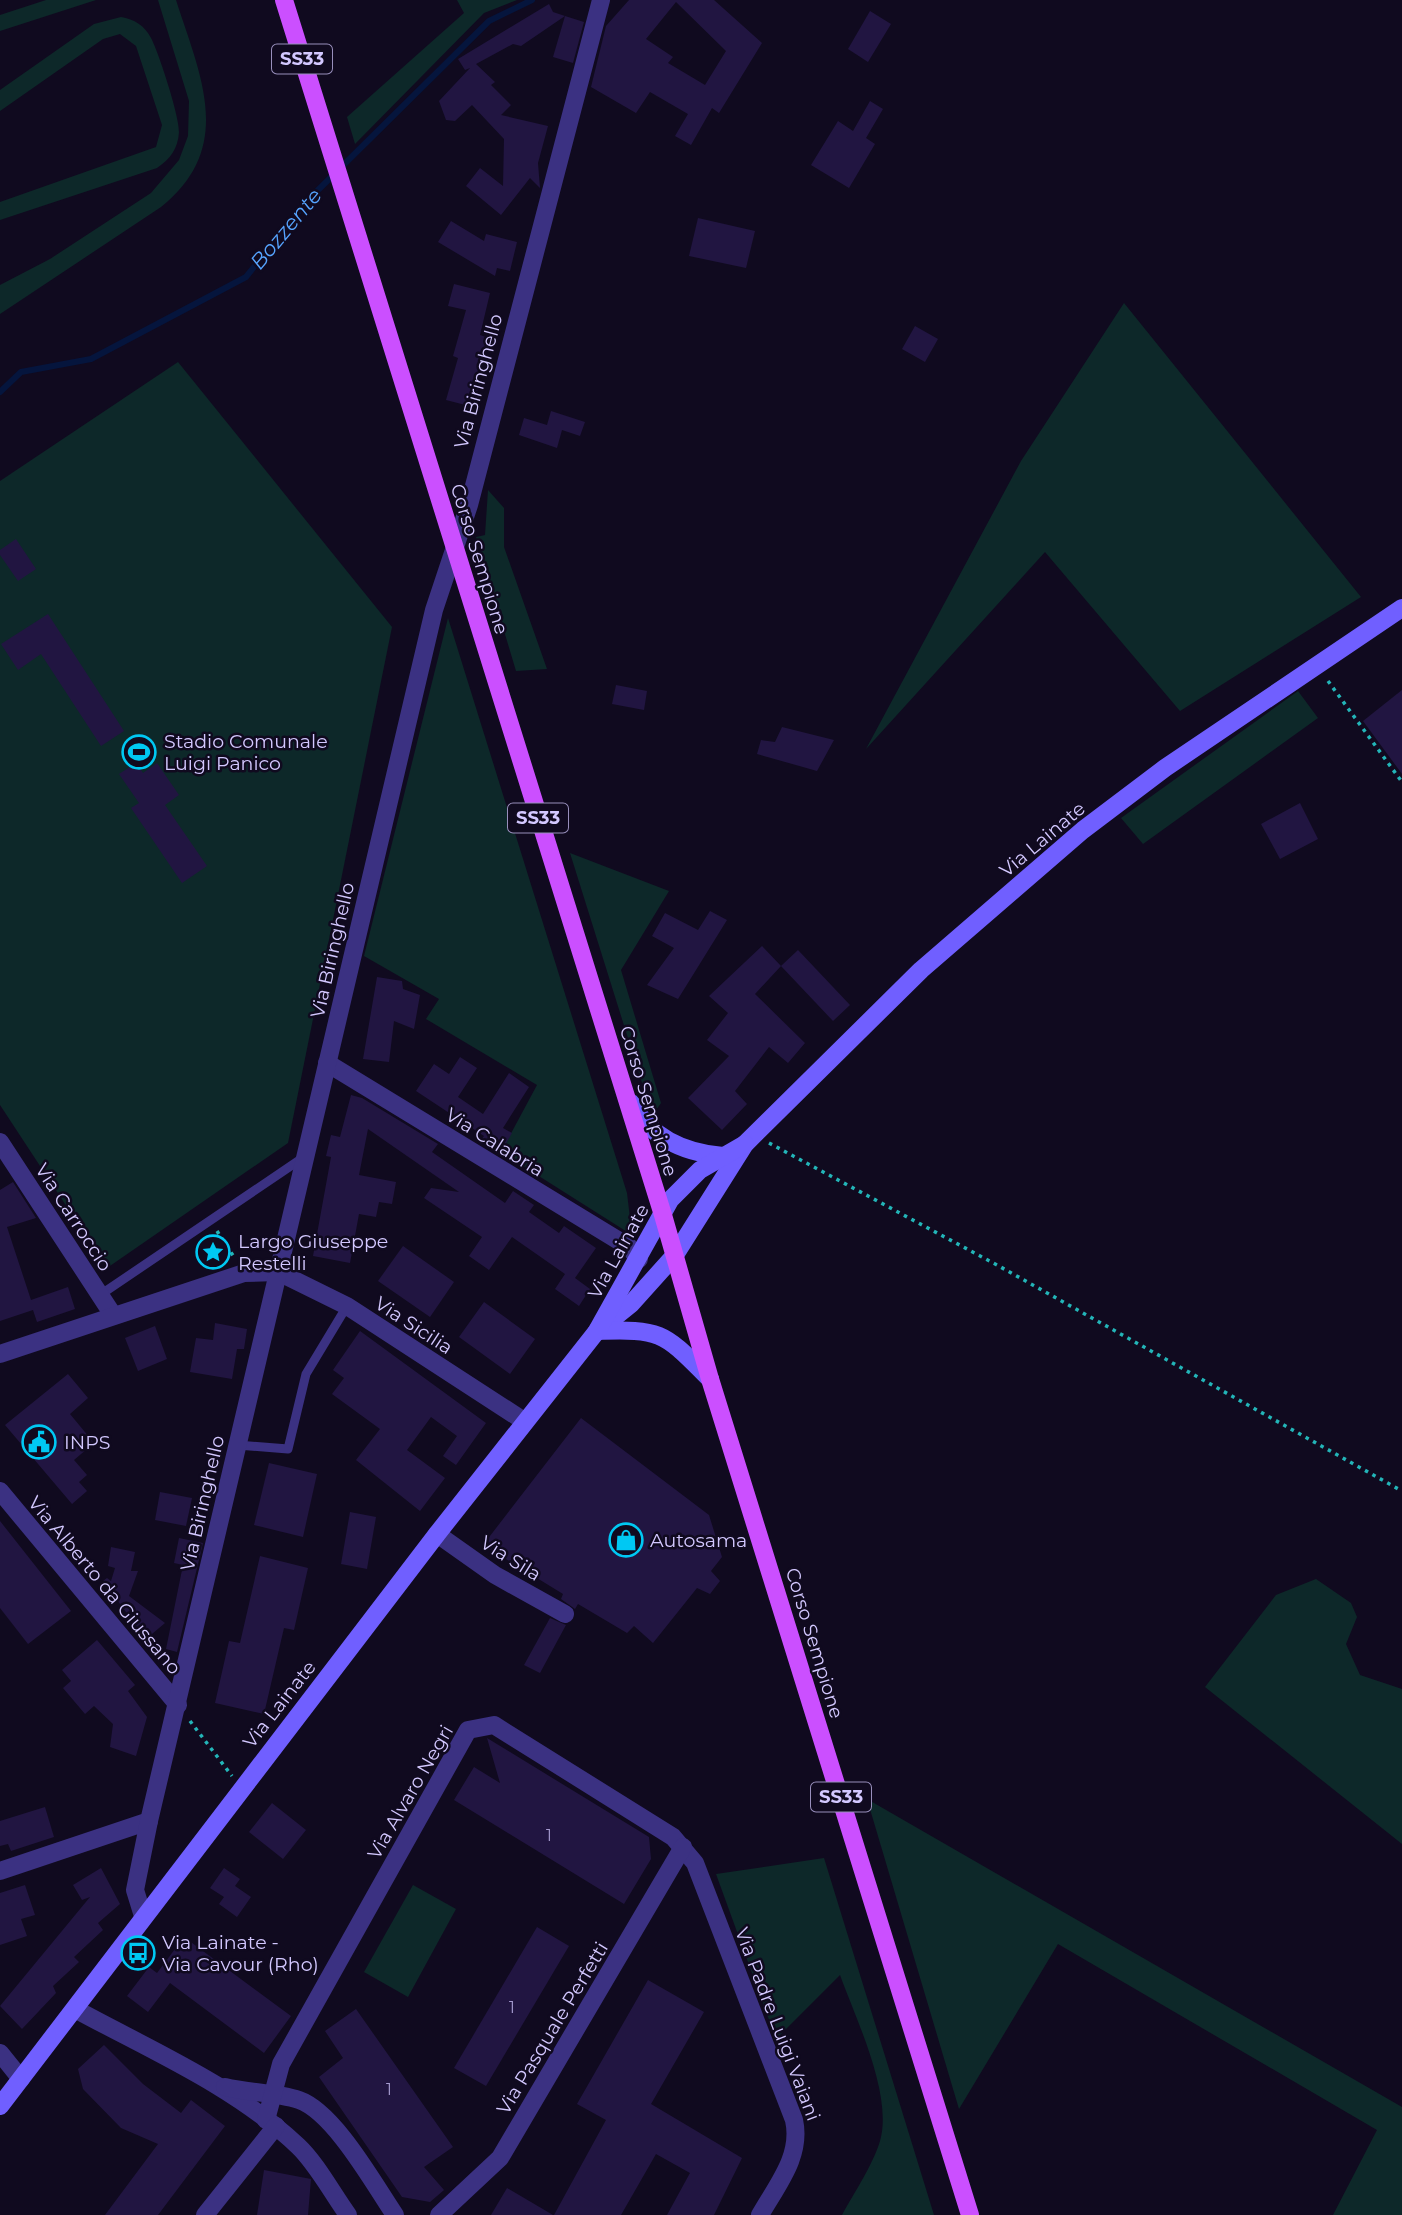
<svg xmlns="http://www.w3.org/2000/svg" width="1402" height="2215" font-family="Montserrat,sans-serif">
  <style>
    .green { fill: #0d2829 }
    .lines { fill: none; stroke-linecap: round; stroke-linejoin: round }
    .stream { stroke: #05153d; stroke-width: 6 }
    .building { fill: #211541; fill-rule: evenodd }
    .path { stroke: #23b5b8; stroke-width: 3.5; stroke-dasharray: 3.5 5; stroke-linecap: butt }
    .lane { stroke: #3b3182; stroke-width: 9 }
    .street { stroke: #3b3182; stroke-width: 18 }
    .secondary { stroke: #705fff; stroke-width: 18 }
    .primary { stroke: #cb4fff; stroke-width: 18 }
    .labels { text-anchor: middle; stroke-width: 5; stroke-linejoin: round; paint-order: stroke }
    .number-label { font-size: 16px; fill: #a69bd0 }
    .shield { fill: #100a1f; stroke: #988fbc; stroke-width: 2 }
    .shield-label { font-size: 18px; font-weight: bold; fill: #d3c8ff }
    .street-label { font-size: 19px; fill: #d3c8ff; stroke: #100a1f }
    .poi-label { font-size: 19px; fill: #d3c8ff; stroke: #100a1f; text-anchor: start }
    .water-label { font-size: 21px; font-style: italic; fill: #56a4ff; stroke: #100a1f }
  </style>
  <rect width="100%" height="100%" fill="#100a1f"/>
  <g class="green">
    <path d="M46,0h50l-96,31v-16z"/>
    <path d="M158,0h18c24,75 60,147 -15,207l-161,107v-29l50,-26 101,-66 28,-33 9,-24 1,-35z"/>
    <path d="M457,0h60l-33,13 -129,131 -8,-27 117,-104z"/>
    <path d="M121,17c13,2 24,9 30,21 8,15 29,80 28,94 -1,17 -9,27 -22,36l-157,52v-18l156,-55 6,-22 -26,-79 -16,-12 -17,5 -103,72v-21l94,-66z"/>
    <path d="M1124,303l237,294 -181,114 -135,-159 -179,197 155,-288z"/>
    <path d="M178,362l214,265 -104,516 -181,125 -107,-163v-624z"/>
    <path d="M488,490l16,18v39l43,122 -31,2 -40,-134 9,-2z"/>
    <path d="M448,618l179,575 5,42 -131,-83 36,-67 -111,-66 13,-20 -75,-43z"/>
    <path d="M1298,691l20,27 -175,126 -22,-26z"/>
    <path d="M570,853l99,38 -48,79 40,133 -7,10 -6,-11z"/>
    <path d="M1316,1579l35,24 6,14 -11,27 14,31 42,14v155l-197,-157 71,-92z"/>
    <path d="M867,1799l535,308v108h-69l44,-85 -319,-186 -99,165z"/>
    <path d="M824,1858l110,357h-92c12,-22 34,-55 39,-78 10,-46 -25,-118 -41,-162l-64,64 -60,-165z"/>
    <path d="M413,1885l43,24 -48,88 -44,-25z"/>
  </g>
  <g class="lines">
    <path class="stream" d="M0,392l21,-20 70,-13 155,-82 61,-76 182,-180 43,-21"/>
  </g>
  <g class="building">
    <path d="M629,0h85l48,43 -43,70 -7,-5 -21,37 -16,-9 13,-22 -38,-22 -14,21 -45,-26 15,-61zM676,2l50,49 -21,34 -37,-22 5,-6 -27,-18z"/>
    <path d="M549,4l4,8 12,4 -44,30 -8,-2 -37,20 19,18 -4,3 20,20 -10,10 47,11 -10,37 2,25 -10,-10 -29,37 -35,-29 14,-18 23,18 1,-47 -32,-34 -17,16 -9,-1 -7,-19 31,-33 -5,2 -7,-11z"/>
    <path d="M870,11l21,13 -23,38 -20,-13z"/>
    <path d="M565,16l19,6 -11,41 -20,-6z"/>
    <path d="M870,101l13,8 -17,29 9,6 -26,44 -38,-23 27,-44 15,10z"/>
    <path d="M698,218l57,13 -9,37 -57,-12z"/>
    <path d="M451,221l33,20 2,-7 31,8 -7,29 -13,-3 -2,8 -57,-34z"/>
    <path d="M454,284l36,9 -10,42 9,3 -12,42 3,1 -7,26 -27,-7 12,-42 -5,-2 13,-46 -18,-4z"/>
    <path d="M915,326l23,13 -13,23 -23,-13z"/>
    <path d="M551,411l34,11 -5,14 -18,-6 -5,18 -38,-13 5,-17 23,7z"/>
    <path d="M16,539l20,30 -18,12 -18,-26v-5z"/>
    <path d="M48,614l76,117 -23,15 -60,-92 -23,16 -17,-26z"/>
    <path d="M616,685l31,6 -3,19 -32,-6z"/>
    <path d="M1402,690v84l-39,-53z"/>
    <path d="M782,727l52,13 -17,31 -60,-17 4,-14 14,2z"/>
    <path d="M136,763l7,10 14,-10 22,32 -14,10 42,61 -25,17 -51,-75 8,-5 -20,-29z"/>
    <path d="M1300,803l18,36 -38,20 -19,-35z"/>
    <path d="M710,911l17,9 -49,79 -31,-14 27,-37 -22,-12 13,-23 33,17z"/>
    <path d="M762,946l19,20 -26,28 50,49 -17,20 -19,-16 -34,44 12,13 -25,26 -34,-32 41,-42 -22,-16 21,-27 -19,-17z"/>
    <path d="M798,950l52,55 -17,16 -52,-55z"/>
    <path d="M377,977l25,4 1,8 17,6 -6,34 -20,-8 -5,41 -26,-3z"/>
    <path d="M460,1057l17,11 -19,29 25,17 26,-41 20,14 -26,41 9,5 -11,19 -20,-12 3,-4 -68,-45 18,-27 15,10z"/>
    <path d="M351,1095l11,3 76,46 -6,8 73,51 8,-12 21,14 -5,7 30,21 5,-7 32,22 -21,30 15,11 -11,17 -24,-17 10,-15 -53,-37 -23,33 -20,-14 13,-19 -58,-39 7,-10 28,4 -91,-63 -9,46 37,7 -4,22 -13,-2 -3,15 -17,-3 -9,49 -37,-7 18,-99 -5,-1 5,-21 9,2z"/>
    <path d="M13,1182l23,36 -29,9 24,73 37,-13 7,22 -38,13 -4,-12 -33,11v-131z"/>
    <path d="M403,1246l51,36 -24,35 -52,-36z"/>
    <path d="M484,1302l51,37 -25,35 -51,-37z"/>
    <path d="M215,1323l32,6 -3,20h-7l-5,30 -42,-7 6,-34 17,2z"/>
    <path d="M155,1326l12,33 -29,12 -13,-33z"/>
    <path d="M360,1331l126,92 -30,42 -13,-9 14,-20 -26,-19 -24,33 38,28 -25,33 -64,-51 24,-31 -48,-35 12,-16 -11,-8z"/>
    <path d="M68,1374l20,24 -18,16 24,29 -20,17 13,15 -8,7 8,9 -15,13 -67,-79z"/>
    <path d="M581,1418l128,97 13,42 -11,14 9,10 -10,13 -13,-6 -44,55 -19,-17 -7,7 -49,-29 -3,5 -14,-10 2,-5 -80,-49z"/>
    <path d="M269,1463l48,11 -14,63 -49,-12z"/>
    <path d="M160,1492l32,6 -6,28 -31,-6z"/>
    <path d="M350,1512l26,5 -9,52 -26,-5z"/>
    <path d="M0,1521l71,90 -43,33 -28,-36z"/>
    <path d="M179,1538l24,5 -26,109 -11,-3 17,-84 -9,-2z"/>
    <path d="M111,1547l24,5 -4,19h7l-9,25 36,27 -19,16 -43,-58 4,-3 4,3 4,-13 -7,-2z"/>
    <path d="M260,1556l48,12 -14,62 -10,-2 -20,86 -49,-11 14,-62 11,2z"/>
    <path d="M550,1618l16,7 -26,48 -16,-8z"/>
    <path d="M97,1640l38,45 -7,6 19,26 -11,39 -26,-9 3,-23 -19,-18 -9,8 -22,-26 8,-7 -9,-11z"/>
    <path d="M487,1738l162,99 2,22 -27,45 -170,-104 20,-33 26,16z"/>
    <path d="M272,1803l34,27 -23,29 -34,-27z"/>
    <path d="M45,1807l9,30 -43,14 -3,-7 -8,2v-25z"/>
    <path d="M101,1868l19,36 -22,19 5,7 -29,27 5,5 -26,24 3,7 -34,36 -22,-23 90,-109 -8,3 -9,-15z"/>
    <path d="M224,1868l16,11 -5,7 16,11 -14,20 -18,-13 5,-7 -14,-9z"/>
    <path d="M25,1885l10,30 -14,4 6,17 -27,9v-52z"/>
    <path d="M537,1927l32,19 -83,140 -32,-18z"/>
    <path d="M184,1937l107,79 -27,37 -94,-70 -22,29 -21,-16 22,-29 8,6z"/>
    <path d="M648,1980l56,32 -53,92 91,54 -28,57h-47l23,-42 -34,-19 -35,61h-67l52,-95 -29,-16z"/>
    <path d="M356,2009l97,138 -29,20 20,23 -14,12 -28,-5 -83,-120 24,-19 -18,-27z"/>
    <path d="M104,2045l39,39 38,29 10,-13 34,26 -67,89h-53l53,-71 -37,-16 -38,-39 -5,-20z"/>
    <path d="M264,2170l47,9 -3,36h-51z"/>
    <path d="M507,2188l46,27h-62z"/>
  </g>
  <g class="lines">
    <g class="path">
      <path d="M1328,681l74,101"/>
      <path d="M769,1143l228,122 405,226"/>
      <path d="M217,1231l17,26"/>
      <path d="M190,1721l42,55"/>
    </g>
    <g class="lane">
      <path d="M100,1295l204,-138"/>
      <path d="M237,1445l51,4 18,-75 41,-68"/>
    </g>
    <g class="street">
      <path d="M327,1063l302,184 10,12"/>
      <path d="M0,1142l113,173"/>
      <path d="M0,1354l244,-81 34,-1 69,34 177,115"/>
      <path d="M0,1491l178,214"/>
      <path d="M437,1534l58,41 70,39"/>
      <path d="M0,1871l149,-50"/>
      <path d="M143,1916l-8,-26 14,-69 285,-1211 35,-105 132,-505"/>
      <path d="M75,2009c75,41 160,77 223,137 19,18 34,47 50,69"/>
      <path d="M0,2053l21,26"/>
      <path d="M225,2087c24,6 51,5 74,13 35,12 75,84 96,115"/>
      <path d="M266,2120l15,-56 187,-334 26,-5 179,112 22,26 99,257c8,36 -17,65 -34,95"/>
      <path d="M205,2215l71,-89"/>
      <path d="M439,2215l61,-57 183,-311"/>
    </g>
    <g class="secondary">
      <path d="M631,1103c20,35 54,50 92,53"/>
      <path d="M605,1325l26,-21 44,-49 70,-111 176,-174 162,-140 82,-62 237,-160"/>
      <path d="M597,1331c66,-2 66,1 113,48"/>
      <path d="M0,2106l437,-572 160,-203 73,-131 30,-30 45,-26"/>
    </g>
    <path class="primary" d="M284,0l379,1215 47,164 260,836"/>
  </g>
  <defs>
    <symbol id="stadium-ring" viewBox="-11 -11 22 22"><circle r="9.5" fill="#100a1f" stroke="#00c8f3" stroke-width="1.5"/><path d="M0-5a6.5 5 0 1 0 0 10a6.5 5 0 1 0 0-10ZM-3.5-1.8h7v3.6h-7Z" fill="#00c8f3"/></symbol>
    <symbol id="sight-ring" viewBox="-11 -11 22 22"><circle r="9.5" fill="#100a1f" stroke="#00c8f3" stroke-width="1.5"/><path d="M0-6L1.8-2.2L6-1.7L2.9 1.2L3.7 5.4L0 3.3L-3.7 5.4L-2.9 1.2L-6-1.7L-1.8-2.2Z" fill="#00c8f3"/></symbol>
    <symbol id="civic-ring" viewBox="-11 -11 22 22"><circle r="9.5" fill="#100a1f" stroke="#00c8f3" stroke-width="1.5"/><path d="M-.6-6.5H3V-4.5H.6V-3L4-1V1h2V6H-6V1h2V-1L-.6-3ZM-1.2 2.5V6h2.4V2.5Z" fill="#00c8f3"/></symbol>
    <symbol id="shop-ring" viewBox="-11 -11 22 22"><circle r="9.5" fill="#100a1f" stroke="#00c8f3" stroke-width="1.5"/><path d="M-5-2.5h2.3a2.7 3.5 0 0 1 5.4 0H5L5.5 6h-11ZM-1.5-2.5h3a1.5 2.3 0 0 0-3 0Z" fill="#00c8f3"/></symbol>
    <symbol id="bus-ring" viewBox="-11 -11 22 22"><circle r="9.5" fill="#100a1f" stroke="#00c8f3" stroke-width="1.5"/><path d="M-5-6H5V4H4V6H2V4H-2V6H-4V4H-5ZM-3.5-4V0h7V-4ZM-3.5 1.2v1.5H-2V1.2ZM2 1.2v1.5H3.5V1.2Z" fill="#00c8f3"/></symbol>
  </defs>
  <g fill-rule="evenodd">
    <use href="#stadium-ring" x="120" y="733" width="38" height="38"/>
    <use href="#sight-ring" x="194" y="1233" width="38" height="38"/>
    <use href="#civic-ring" x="20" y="1423" width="38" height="38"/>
    <use href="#shop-ring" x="607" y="1521" width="38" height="38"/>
    <use href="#bus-ring" x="119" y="1934" width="38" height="38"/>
  </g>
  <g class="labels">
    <g class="number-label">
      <text x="549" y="1841">1</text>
      <text x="512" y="2013">1</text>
      <text x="389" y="2095">1</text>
    </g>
    <g class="shield">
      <rect x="272" y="44.5" width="60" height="29" rx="5"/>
      <rect x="508" y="803.5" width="60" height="29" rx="5"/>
      <rect x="811" y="1782.5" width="60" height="29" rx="5"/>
    </g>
    <g class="shield-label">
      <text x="302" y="65">SS33</text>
      <text x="538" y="824">SS33</text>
      <text x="841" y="1803">SS33</text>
    </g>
    <g class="street-label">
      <text transform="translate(478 381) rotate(-75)" y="7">Via Biringhello</text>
      <text transform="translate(480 559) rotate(73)" y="7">Corso Sempione</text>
      <text transform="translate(1042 839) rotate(-40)" y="7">Via Lainate</text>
      <text transform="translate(332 950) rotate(-77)" y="7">Via Biringhello</text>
      <text transform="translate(649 1101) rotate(73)" y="7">Corso Sempione</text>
      <text transform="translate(495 1142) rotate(32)" y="7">Via Calabria</text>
      <text transform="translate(74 1217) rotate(57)" y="7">Via Carroccio</text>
      <text transform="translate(618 1251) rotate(-61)" y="7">Via Lainate</text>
      <text transform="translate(414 1325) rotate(33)" y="7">Via Sicilia</text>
      <text transform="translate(202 1503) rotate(-77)" y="7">Via Biringhello</text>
      <text transform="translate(511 1558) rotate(32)" y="7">Via Sila</text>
      <text transform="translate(105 1585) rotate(50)" y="7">Via Alberto da Giussano</text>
      <text transform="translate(815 1643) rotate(73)" y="7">Corso Sempione</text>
      <text transform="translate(279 1704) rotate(-52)" y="7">Via Lainate</text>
      <text transform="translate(410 1792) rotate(-60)" y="7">Via Alvaro Negri</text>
      <text transform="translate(778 2024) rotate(69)" y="7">Via Padre Luigi Vaiani</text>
      <text transform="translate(552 2028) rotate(-59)" y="7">Via Pasquale Perfetti</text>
    </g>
    <g class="poi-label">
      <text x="164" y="748">Stadio Comunale<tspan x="164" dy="22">Luigi Panico</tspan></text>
      <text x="238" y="1248">Largo Giuseppe<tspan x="238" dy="22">Restelli</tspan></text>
      <text x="64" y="1449">INPS</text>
      <text x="650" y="1547">Autosama</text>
      <text x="162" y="1949">Via Lainate -<tspan x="162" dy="22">Via Cavour (Rho)</tspan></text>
    </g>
    <g class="water-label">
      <text transform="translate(286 229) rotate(-50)" y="7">Bozzente</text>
    </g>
  </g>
</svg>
